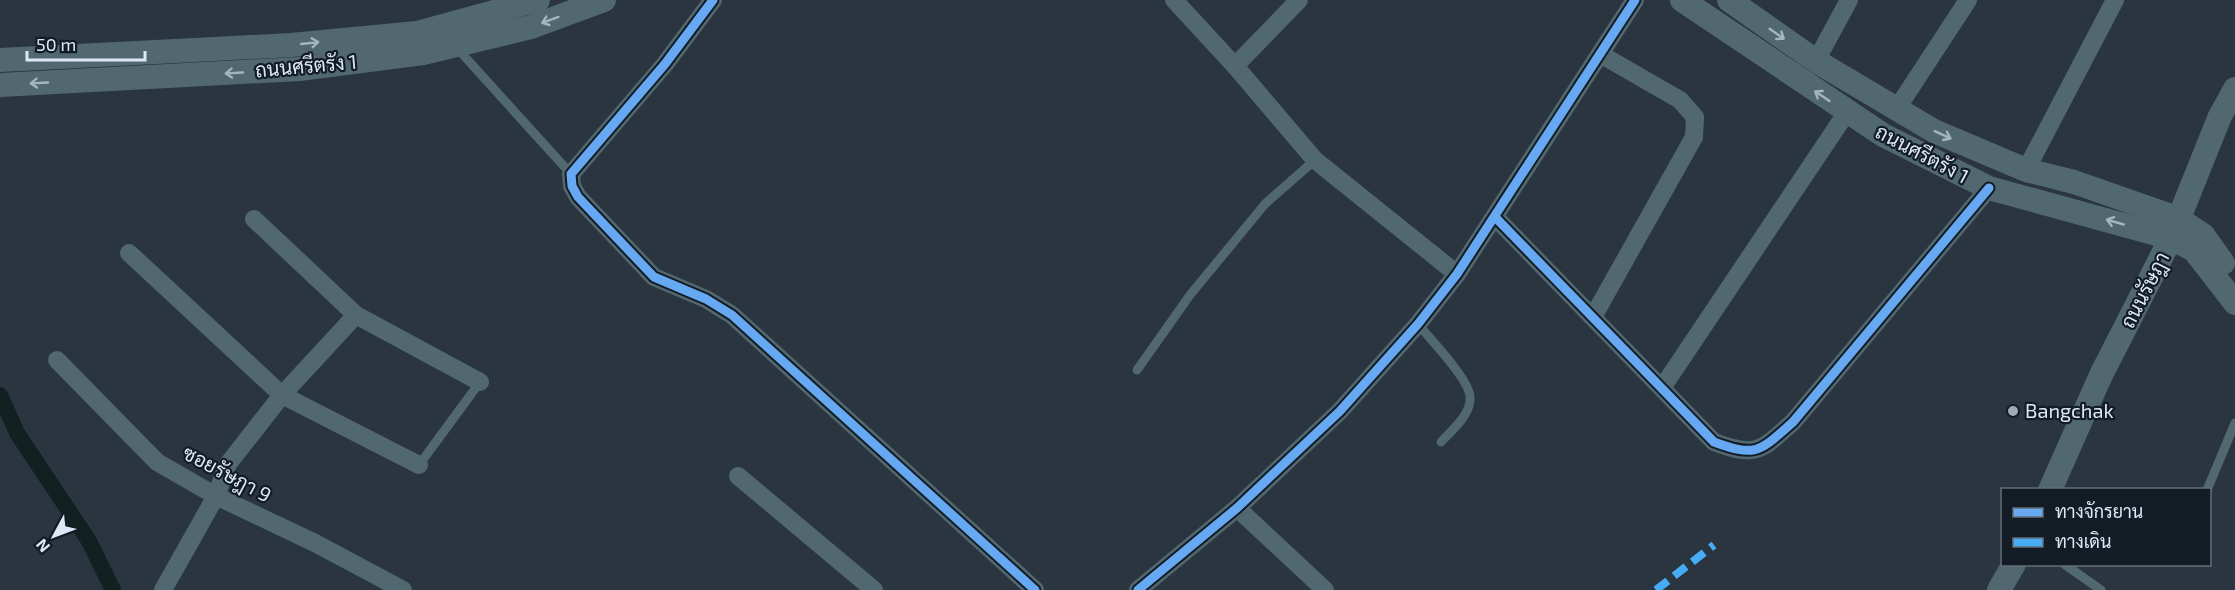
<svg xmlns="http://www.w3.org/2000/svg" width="2235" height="590" font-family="'Exo 2',Sarabun,sans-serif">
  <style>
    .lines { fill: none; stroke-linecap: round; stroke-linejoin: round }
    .canal { stroke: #112122; stroke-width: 16 }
    .service { stroke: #516871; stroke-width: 9 }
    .minor { stroke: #516871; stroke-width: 18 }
    .tertiary { stroke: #516871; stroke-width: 24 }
    .quiet { stroke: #46acf6; stroke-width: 8; stroke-dasharray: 15 8; stroke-linecap: butt }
    .cycleway-casing { stroke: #131c25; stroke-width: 13 }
    .cycleway { stroke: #66a8f1; stroke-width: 9 }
    .oneway { stroke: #a4b5c0 }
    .poi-dot { fill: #9ea9b6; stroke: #131c25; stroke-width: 2 }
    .labels { text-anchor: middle; stroke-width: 4.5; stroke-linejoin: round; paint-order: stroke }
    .street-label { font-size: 20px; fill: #dce8f5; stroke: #131c25 }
    .poi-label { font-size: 20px; fill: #dce8f5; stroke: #131c25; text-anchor: start }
  </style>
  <rect width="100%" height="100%" fill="#2a3540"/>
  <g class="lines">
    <path class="canal" d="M0,395l17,38 72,108 24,49"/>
    <g class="service">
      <path d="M456,47l115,127"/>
      <path d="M1418,324c12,15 50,54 52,72 2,18 -18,34 -29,46"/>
      <path d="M1137,370l53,-75 75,-91 50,-44"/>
      <path d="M419,465l61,-83"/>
      <path d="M2207,490l28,-67"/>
      <path d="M2064,564l37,26"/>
    </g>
    <g class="minor">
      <path d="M713,0l-48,64 -94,110 1,12 6,11 76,80 52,22 26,16 303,275"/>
      <path d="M1174,0l61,66 80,94 142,114"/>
      <path d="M1816,61l33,-61"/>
      <path d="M1235,66l64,-66"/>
      <path d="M1896,110l72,-110"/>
      <path d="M2026,170l89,-170"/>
      <path d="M1495,217l219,225c43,16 46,9 79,-20l196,-234"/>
      <path d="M254,219l102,96 124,67"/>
      <path d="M129,253l153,142 137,70"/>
      <path d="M1593,317l101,-180 1,-20 -15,-17 -80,-46"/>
      <path d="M57,360l100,102 59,34 99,47 88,47"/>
      <path d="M1662,388l185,-276"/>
      <path d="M738,476l136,114"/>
      <path d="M1237,508l88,82"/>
      <path d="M163,590l53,-94 12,-32 54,-69 74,-80"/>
      <path d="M1138,590l99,-82 103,-97 78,-87 39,-50 178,-274"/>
    </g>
    <g class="tertiary">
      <path d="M1682,0l201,135 106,53 182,50 23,12 41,53"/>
      <path d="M1729,0l87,61 118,70 92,39 48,12 103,36 26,17 20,28"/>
      <path d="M0,60l291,-15 126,-12 121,-33"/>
      <path d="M0,85l299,-16 124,-16 108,-26 73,-27"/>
      <path d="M2050,490l51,-115 70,-137 49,-122 15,-27"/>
      <path d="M1999,590l15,-26"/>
    </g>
    <path class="quiet" d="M1656,590l58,-45"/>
    <defs>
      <g id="cycleway">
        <path d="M713,0l-48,64 -94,110 1,12 6,11 76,80 52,22 26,16 303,275"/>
        <path d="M1495,217l219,225c43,16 46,9 79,-20l196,-234"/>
        <path d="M1138,590l99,-82 103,-97 78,-87 39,-50 178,-274"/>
      </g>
    </defs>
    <use href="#cycleway" class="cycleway-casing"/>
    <use href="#cycleway" class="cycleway"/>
  </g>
  <defs><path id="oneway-shaft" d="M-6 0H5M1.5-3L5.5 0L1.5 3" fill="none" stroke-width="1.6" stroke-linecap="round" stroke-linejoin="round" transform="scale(1.5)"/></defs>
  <g class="oneway">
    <use href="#oneway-shaft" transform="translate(550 20) rotate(160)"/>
    <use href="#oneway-shaft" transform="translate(1777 34) rotate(35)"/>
    <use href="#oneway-shaft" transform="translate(310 43) rotate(-6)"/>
    <use href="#oneway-shaft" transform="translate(234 73) rotate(177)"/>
    <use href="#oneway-shaft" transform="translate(39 83) rotate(177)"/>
    <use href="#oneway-shaft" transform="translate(1822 96) rotate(-146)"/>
    <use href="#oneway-shaft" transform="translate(1943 135) rotate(25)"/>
    <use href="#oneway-shaft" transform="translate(2115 222) rotate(-164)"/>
  </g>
  <circle class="poi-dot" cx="2013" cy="411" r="6"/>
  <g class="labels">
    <g class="street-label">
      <text transform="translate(306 66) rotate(-5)" y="7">ถนนศรีตรัง 1</text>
      <text transform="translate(1922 154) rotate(28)" y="7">ถนนศรีตรัง 1</text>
      <text transform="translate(2145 290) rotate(-63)" y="7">ถนนรัษฎา</text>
      <text transform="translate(227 474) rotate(28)" y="7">ซอยรัษฎา 9</text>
    </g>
    <g class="poi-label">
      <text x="2025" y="418">Bangchak</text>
    </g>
  </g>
  <rect x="2001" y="488" width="210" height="78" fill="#131c25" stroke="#636e78" stroke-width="1.5"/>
  <rect x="2013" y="508" width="30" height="9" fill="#66a8f1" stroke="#636e78" stroke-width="1.5"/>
  <text x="2055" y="518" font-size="18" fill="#dce8f5">ทางจักรยาน</text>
  <rect x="2013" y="538" width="30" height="9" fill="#46acf6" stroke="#636e78" stroke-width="1.5"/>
  <text x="2055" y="548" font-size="18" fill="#dce8f5">ทางเดิน</text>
  <g transform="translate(54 536) rotate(229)" stroke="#131c25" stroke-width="4.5" paint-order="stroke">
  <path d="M0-4.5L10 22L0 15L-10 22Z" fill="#dce8f5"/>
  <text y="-9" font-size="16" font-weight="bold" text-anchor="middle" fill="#dce8f5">N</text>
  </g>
  <path d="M27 51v9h118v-9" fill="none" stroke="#dce8f5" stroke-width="3"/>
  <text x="36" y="51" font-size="18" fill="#dce8f5" stroke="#131c25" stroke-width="4.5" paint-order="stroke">50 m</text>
</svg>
